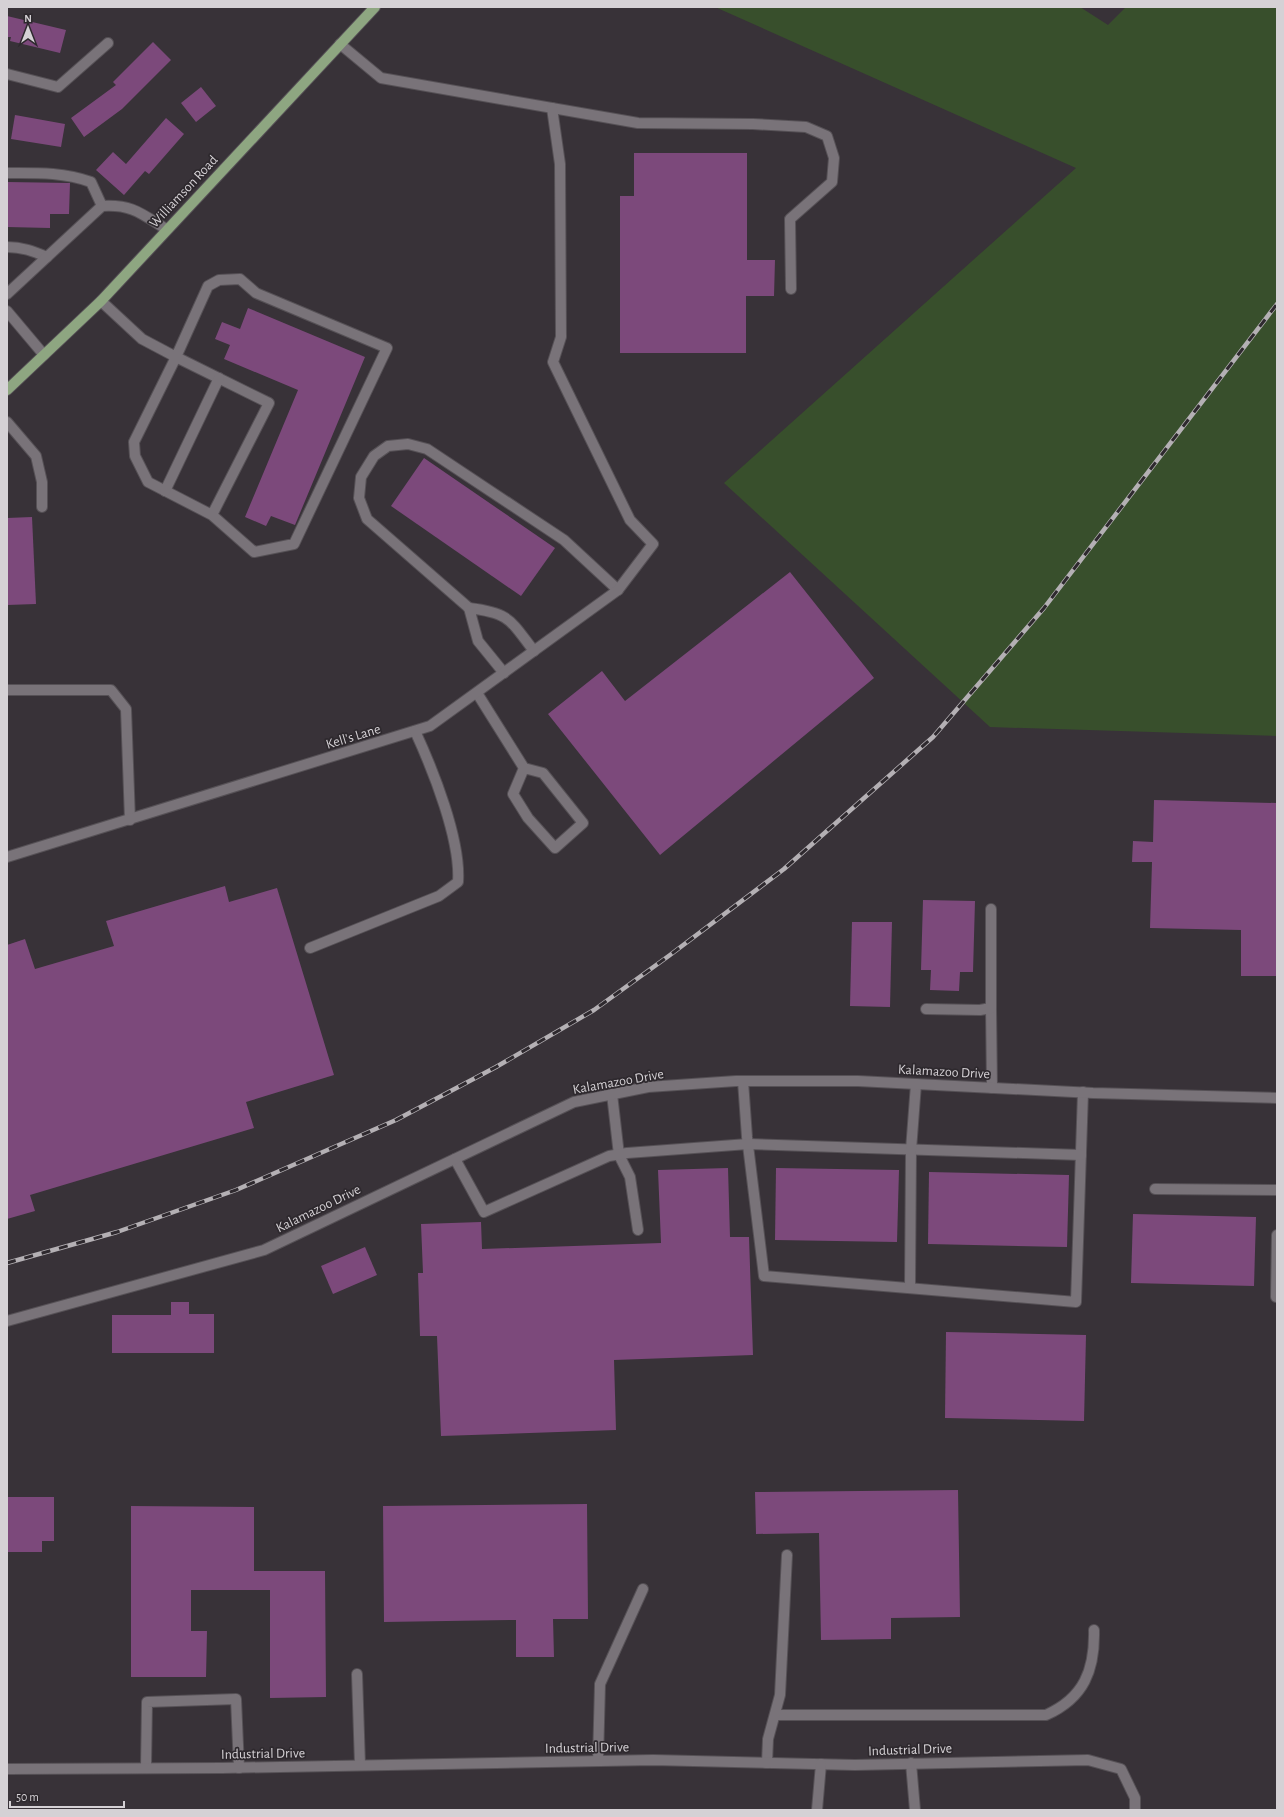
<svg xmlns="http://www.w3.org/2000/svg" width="1284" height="1817" font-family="'Alegreya Sans',sans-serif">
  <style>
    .green { fill: #384f2c }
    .building { fill: #7c497b }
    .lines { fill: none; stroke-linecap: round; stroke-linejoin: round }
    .minor-casing { stroke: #565156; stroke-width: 12 }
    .major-casing { stroke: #565156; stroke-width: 12 }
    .minor { stroke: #797379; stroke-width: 10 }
    .major { stroke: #8ea681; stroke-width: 10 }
    .rail-casing { stroke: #b4b0b4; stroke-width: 4.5 }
    .rail { stroke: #2e292e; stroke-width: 3; stroke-dasharray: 9; stroke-linecap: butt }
    .labels { text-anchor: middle; stroke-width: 3.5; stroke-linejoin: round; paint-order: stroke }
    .street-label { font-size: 14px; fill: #d5d1d5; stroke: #2e292e }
  </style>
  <rect width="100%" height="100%" fill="#383238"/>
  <path class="green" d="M715,7h365l28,18 18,-18h151v729l-287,-9 -266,-244 352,-315z"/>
  <g class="building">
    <path d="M7,16l59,14 -6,23 -50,-12 1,-4h-4z"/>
    <path d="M153,42l18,18 -49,49 -38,28 -13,-19 45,-33 -3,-3z"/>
    <path d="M201,87l15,19 -20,16 -15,-19z"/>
    <path d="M15,115l50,9 -4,23 -50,-8z"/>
    <path d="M166,118l18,16 -35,40 -4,-3 -21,24 -28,-25 17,-18 13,12z"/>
    <path d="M634,153h113v107h28l-1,36h-28v57h-126v-157h14z"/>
    <path d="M7,182l63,1 -1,31h-19v14l-43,-1z"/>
    <path d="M248,308l117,49 -70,168 -24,-9 -5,10 -21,-9 53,-127 -74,-31 6,-14 -15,-6 7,-17 18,7z"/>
    <path d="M424,458l131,90 -34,48 -130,-90z"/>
    <path d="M32,517l4,87 -29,1v-87z"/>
    <path d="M790,572l84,106 -214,177 -112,-141 54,-43 23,30z"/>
    <path d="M1154,800l123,3v173h-36v-46l-91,-2 2,-66h-20l1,-21 20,1z"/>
    <path d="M225,886l4,16 48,-14 57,187 -88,27 8,26 -224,67 5,16 -28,8v-274l18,-6 10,30 79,-23 -8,-25z"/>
    <path d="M923,900l52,1 -2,71h-13l-1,19 -29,-1 1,-20h-10z"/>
    <path d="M852,922h40l-2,85 -40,-1z"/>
    <path d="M728,1168l2,69h19l4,118 -139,5 2,70 -175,6 -4,-100h-17l-2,-63h5l-2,-49 60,-2 1,27 179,-6 -3,-73z"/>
    <path d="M776,1168l123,2 -2,72 -122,-2z"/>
    <path d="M929,1172l140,3 -2,72 -139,-3z"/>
    <path d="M1133,1214l123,3 -2,69 -123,-3z"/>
    <path d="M365,1247l12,28 -44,19 -12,-28z"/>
    <path d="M171,1302h18v12h25v39h-102v-38h59z"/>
    <path d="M946,1332l140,3 -2,86 -139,-3z"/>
    <path d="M958,1490l2,127 -69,1v21l-70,1 -2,-107 -63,1 -1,-42z"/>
    <path d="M7,1497h47v44h-12v11h-35z"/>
    <path d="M587,1504l1,115h-35l1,38h-38v-37l-132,2 -1,-116z"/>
    <path d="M131,1506l123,1v64h71l1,126 -56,1v-108h-79v41h16l-1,46h-75z"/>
  </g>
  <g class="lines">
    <defs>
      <g id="minor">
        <path d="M340,44l41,34 257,45 115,1 53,3 21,9 7,22 -2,24 -42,37 1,70"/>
        <path d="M7,74l51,13 50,-44"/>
        <path d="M7,173c29,0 56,-1 84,9l11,24"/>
        <path d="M7,247c15,0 26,4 40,10"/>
        <path d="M7,294l95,-88c30,-2 40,8 64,23"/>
        <path d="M101,301l41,38 34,18 -42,85 1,14 13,26 64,33 42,37 40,-8 93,-196 -131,-55 -16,-14 -21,1 -11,6 -32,71 93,46 -57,112"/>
        <path d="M7,311l37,44"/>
        <path d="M7,422l29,34 6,26v25"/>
        <path d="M165,491l54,-113"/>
        <path d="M469,608l-102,-89 -8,-21 2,-21 13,-21 14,-10 20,-2 19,5 137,91 54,50"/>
        <path d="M504,673l-26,-32 -9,-33c41,5 41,12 65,43"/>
        <path d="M7,690h104l15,19 4,111"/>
        <path d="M477,693l47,75 19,5 40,50 -28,25 -27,-30 -15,-24 11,-26"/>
        <path d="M7,857l423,-131 188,-136 35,-46 -23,-24 -77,-158 8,-25 -1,-173 -8,-56"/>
        <path d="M310,948l129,-52 19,-14c3,-42 -25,-112 -43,-151"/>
        <path d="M991,1008l1,80"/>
        <path d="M926,1009l54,1 11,-2v-99"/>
        <path d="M743,1081l4,56 17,139 312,26 7,-210"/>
        <path d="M612,1094l7,61 11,22 8,53"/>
        <path d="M455,1159l29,53 125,-56 18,-3 121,-9 333,11"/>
        <path d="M1155,1189l122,1"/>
        <path d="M910,1288l1,-138 5,-66"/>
        <path d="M1276,1297l1,-62"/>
        <path d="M7,1321l257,-71 310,-148 74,-15 88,-6h122l235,12 184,5"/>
        <path d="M357,1674l3,91"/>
        <path d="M775,1715h271c38,-17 49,-45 48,-85"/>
        <path d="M598,1761l2,-77 43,-95"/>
        <path d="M767,1763l1,-24 12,-44 7,-140"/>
        <path d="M911,1763l4,47"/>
        <path d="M146,1768l1,-66 89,-3 3,69"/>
        <path d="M7,1769l215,-1 431,-8 202,5 233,-5 33,9 14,29v12"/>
        <path d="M817,1810l4,-46"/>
      </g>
      <path id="major" d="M7,390l94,-89 274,-294"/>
    </defs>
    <use href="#minor" class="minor-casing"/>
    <use href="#major" class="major-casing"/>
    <use href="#minor" class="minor"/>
    <use href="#major" class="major"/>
    <defs>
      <path id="rail" d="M7,1263l110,-31 119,-42 160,-70 100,-53 98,-57 76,-55 114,-86 149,-132 111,-129 233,-304"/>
    </defs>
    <use href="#rail" class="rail-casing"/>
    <use href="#rail" class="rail"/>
  </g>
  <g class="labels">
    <g class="street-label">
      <text transform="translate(183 191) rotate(-47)" y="5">Williamson Road</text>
      <text transform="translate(353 736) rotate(-17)" y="5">Kell's Lane</text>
      <text transform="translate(944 1071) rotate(3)" y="5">Kalamazoo Drive</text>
      <text transform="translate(618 1081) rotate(-10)" y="5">Kalamazoo Drive</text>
      <text transform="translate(318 1208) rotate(-26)" y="5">Kalamazoo Drive</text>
      <text transform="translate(587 1747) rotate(-1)" y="5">Industrial Drive</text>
      <text transform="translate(910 1749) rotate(-2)" y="5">Industrial Drive</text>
      <text transform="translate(263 1753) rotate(-1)" y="5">Industrial Drive</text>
    </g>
  </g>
  <rect width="1284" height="1817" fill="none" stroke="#d5d1d5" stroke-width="16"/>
  <g transform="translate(28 28)" stroke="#2e292e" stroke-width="3" paint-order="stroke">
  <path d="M0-3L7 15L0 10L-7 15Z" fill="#d5d1d5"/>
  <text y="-6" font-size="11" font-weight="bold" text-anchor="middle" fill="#d5d1d5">N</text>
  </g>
  <path d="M10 1801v6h114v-6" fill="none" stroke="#d5d1d5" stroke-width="2"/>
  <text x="16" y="1801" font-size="12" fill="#d5d1d5" stroke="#2e292e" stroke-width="3" paint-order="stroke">50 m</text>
</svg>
